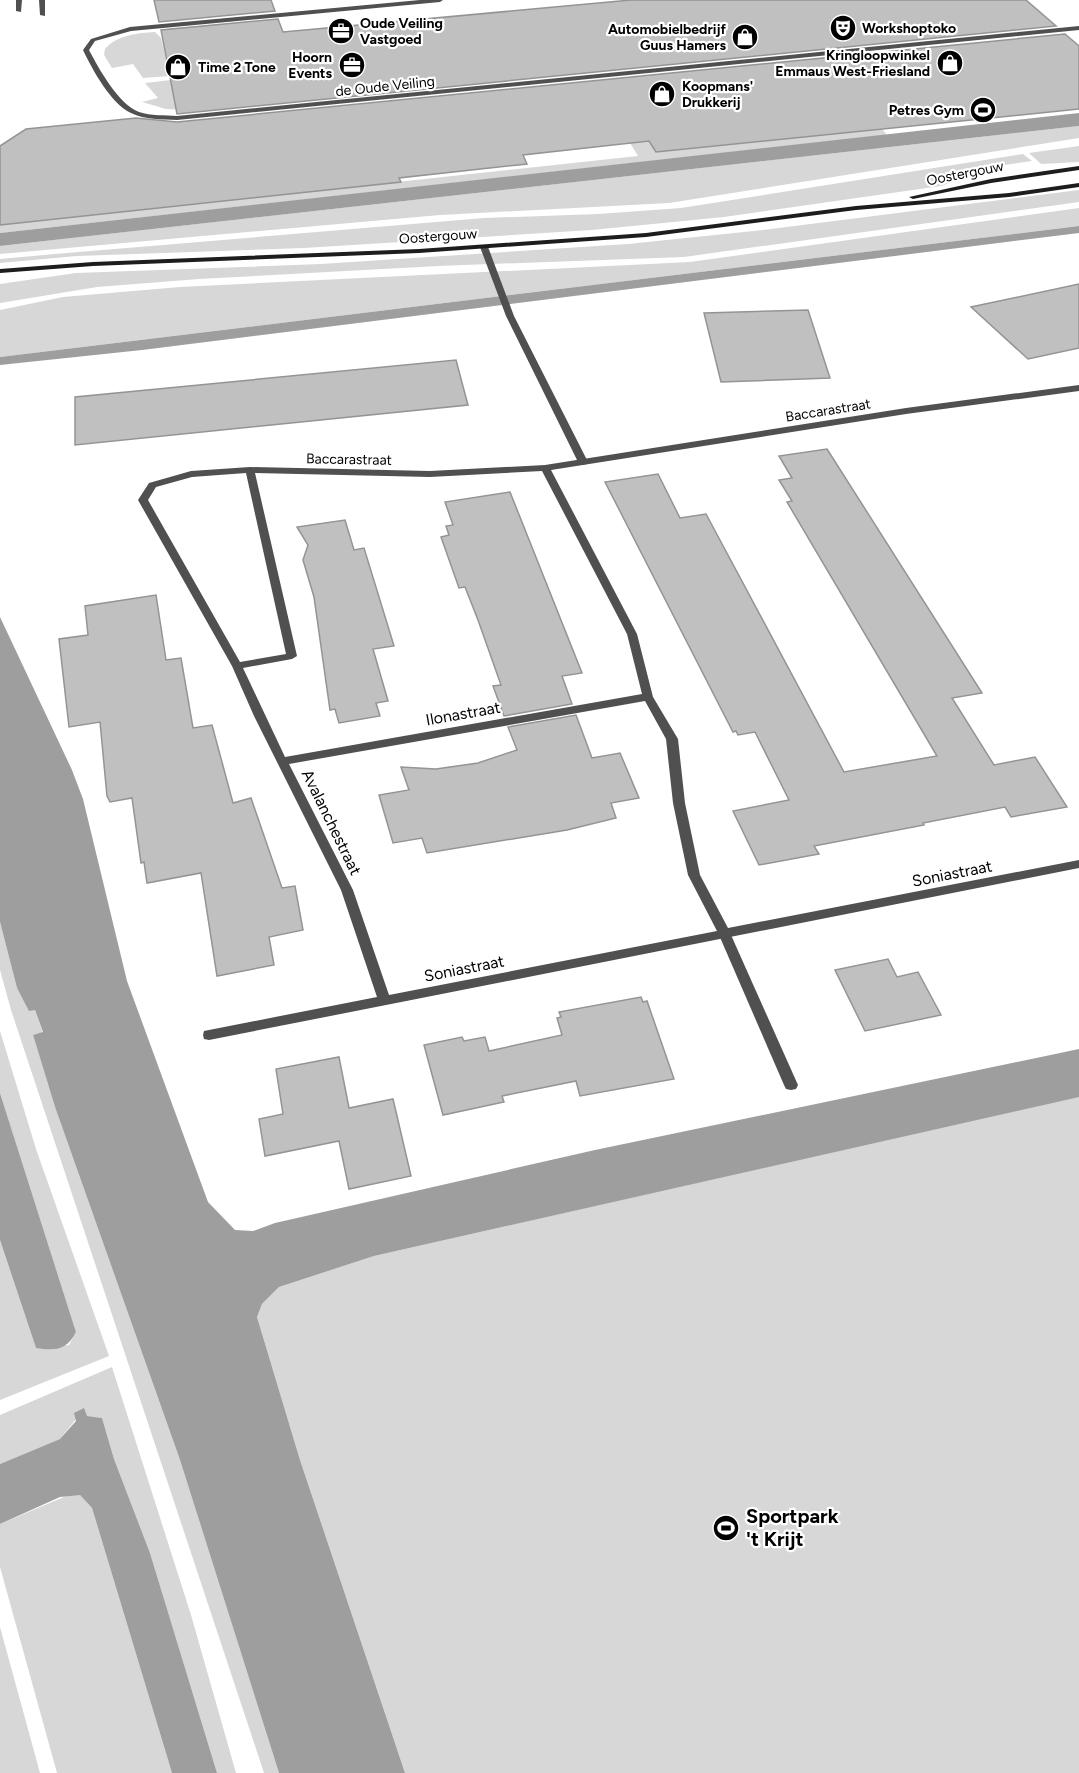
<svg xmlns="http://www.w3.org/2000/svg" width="1079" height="1773" font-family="Figtree,sans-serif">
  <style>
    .green { fill: #d7d7d7 }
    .water { fill: #9e9e9e }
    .building { fill: #c0c0c0; stroke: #949494; stroke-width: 1.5 }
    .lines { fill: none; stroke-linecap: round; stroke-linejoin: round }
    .service { fill: #505050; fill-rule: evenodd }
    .minor { fill: #505050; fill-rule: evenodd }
    .secondary { fill: #1d1d1d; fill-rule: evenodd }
    .labels { text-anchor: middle; stroke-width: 4.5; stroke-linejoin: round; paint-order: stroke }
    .far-poi-label { font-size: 14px; font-weight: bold; fill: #000; stroke: #fff; text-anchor: start }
    .far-street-label { font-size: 14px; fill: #000; stroke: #fff }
    .street-label { font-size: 16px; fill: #000; stroke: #fff }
    .near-poi-label { font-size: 20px; font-weight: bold; fill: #000; stroke: #fff; text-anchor: start }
  </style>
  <rect width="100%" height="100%" fill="#fff"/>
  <g class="green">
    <path d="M155,32l6,6 9,38 -27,2 -10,-14 -21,4 -8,-13 1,-6c12,-14 33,-16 50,-17z"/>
    <path d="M171,80l16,30 -21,-1 -24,-7 16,-4 -13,-15z"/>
    <path d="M874,119l13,16 -887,98v-8l638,-69 -14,-23 18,-2 15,21 157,-17z"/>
    <path d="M1079,126v12l-410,65 -229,12 -440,39v-8z"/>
    <path d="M1079,146v16l-38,2 -12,-11z"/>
    <path d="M1023,154l9,7 -61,9 4,4 -34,12 -217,31 -132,13 -288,18 -227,8 -77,7v-4l55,-5 429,-36 114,-4 83,-6z"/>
    <path d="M1079,190v12l-395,55 -246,9 -239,13 -102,8 -97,16v-19l76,-11 245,-9 307,-20 135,-14z"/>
    <path d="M1079,208v18l-1079,131v-47l63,-13 117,-10 510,-25z"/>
    <path d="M0,922l17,66 18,22 8,23 -10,2 22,72 125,353 99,313h-15l-253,-763 -11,-40z"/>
    <path d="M0,1031l36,118 73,207 -109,44v-160l36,108 33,-3 7,-13 -76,-239z"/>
    <path d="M1079,1096v677h-674l-105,-313 -43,-143 5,-13 17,-17 95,-31z"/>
    <path d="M112,1367l79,248 45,158h-19l-67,-220 -36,-94 -12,-41 -16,-2 -2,-7 -24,30 -60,25v-49z"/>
    <path d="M71,1494l9,1 12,13 80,265h-115l-57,-206v-43z"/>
    <path d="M0,1627l40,146h-40z"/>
  </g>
  <g class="water">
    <path d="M1079,113v13l-1079,120v-13z"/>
    <path d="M1079,226v7l-937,117 -142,15v-8z"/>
    <path d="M0,617l72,153 11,29 44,182 81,221 27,28 18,1 22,-8 320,-73 484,-101v48l-705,159 -95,31 -17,17 -5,13 43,143 105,313h-126l-99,-313 -125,-353 -22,-72 10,-3 -8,-22 -6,1 -12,-23 -17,-66z"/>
    <path d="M0,1093l76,239c-9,18 -20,19 -40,16l-36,-108z"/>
    <path d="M84,1408l3,8 15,2 12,41 36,94 67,220h-45l-80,-265 -12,-13 -20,2 -60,27v-60l60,-25 16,-18 -2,-8z"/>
  </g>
  <g class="building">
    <path d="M154,0h117l4,11 -116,11z"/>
    <path d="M631,0h395l30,26 -879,88 -16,-84 117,-11 5,13z"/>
    <path d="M1065,34l14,12v63l-423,43 -7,-11 -126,14 4,9 -128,14 2,4 -401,43v-79l26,-17 110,-11 41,4z"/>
    <path d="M1079,284v64l-51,11 -57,-52z"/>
    <path d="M808,310l22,68 -109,4 -17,-69z"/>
    <path d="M456,360l12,45 -393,40v-48z"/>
    <path d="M827,449l155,244 -30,5 42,67 41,-8 32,50 -56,10 -6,-10 -82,16 1,2 -110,21 5,8 -60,11 -26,-54 56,-11 -34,-68 -17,3 -2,-4 -3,1 -128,-250 53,-8 22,44 26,-4 138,258 93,-16 -150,-254 5,-1 -13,-21 13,-2 -13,-22z"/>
    <path d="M510,492l72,181 -20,3 10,28 -68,12 -11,-30 8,-1 -23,-65 -13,-33 -6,1 -18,-51 8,-2 -3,-9 7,-1 -8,-23z"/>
    <path d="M345,520l9,30 10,-2 30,98 -21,3 15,52 -12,2 4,13 -41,7 -4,-14 -5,1 -16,-113 -11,-37 5,-15 -11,-18z"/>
    <path d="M156,595l10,65 15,-2 12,70 19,-3 21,78 18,-5 31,90 13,-2 8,44 -34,7 5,28 -57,11 -16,-103 -54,10 -3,-21 -3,1 -9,-65 -22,4 -3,-6 -7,-74 -31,5 -10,-88 29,-4 -3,-29z"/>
    <path d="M576,715l16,43 28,-5 19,45 -28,5 5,15 -49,12 -140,23 -5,-15 -29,5 -14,-48 30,-5 -8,-23 35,2 42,-6 39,-13 -9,-23z"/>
    <path d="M888,959l9,18 21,-5 23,43 -76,16 -30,-61z"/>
    <path d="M641,997l2,5 4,-1 27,78 -94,17 -4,-15 -74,15 2,6 -61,13 -19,-70 38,-8 2,4 21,-4 4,14 73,-16 -5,-17 4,-1 -2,-5z"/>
    <path d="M339,1057l10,51 44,-9 18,77 -62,13 -10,-48 -74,15 -6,-37 24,-5 -7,-45z"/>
  </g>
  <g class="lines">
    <g class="service">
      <path d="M16,0h6l-1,12 -5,-1z"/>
      <path d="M39,0h6v16l-5,-1z"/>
      <path d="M481,245l7,2 26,69 74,146 -2,2 -3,1 -5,-3 -72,-146 -26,-69z"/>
      <path d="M725,930l4,2 2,3 67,150 -2,4 -5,1 -5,-1 -2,-4 -65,-150 2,-3z"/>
    </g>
    <g class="minor">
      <path d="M420,0h23l-3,2 -309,29 -36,10 -6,9c10,19 30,55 50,62 12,4 26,3 38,4l902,-90v4l-902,90c-15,-1 -32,0 -46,-7 -20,-9 -39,-44 -48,-63l8,-11 39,-12z"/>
      <path d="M1079,385v6l-173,23 -355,56 86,164 16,63 25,42 7,64 15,72 28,53 351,-68v8l-870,172 -5,-1 -1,-4 1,-4 5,-1 168,-33 -36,-107 -87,-174 -22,-50 -94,-166 11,-17 42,-12 59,-4 180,4 115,-6 361,-57zM542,471l85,163 15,60 -357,63 -42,-89 49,-9 5,-3 -42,-183 175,4zM246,473l40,181 -46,8 -92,-162 8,-13 36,-10zM645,701l21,38 7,64 15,72 29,56 -328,64 -36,-105 -64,-126z"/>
    </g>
    <g class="secondary">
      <path d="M1079,166v4l-88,13 -78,16 -4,-2 82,-18z"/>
      <path d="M1079,183v4l-70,10 -153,13 -210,27 -227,16 -326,13 -93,7v-4l93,-7 326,-13 227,-16 210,-27 153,-13z"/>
    </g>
  </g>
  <defs>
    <symbol id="theatre-disc" viewBox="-11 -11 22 22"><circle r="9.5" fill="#000" stroke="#fff"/><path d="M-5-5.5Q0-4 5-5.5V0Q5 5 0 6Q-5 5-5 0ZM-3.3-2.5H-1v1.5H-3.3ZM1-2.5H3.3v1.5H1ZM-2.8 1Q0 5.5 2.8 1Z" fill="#fff"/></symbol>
    <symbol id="office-disc" viewBox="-11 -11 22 22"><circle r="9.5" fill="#000" stroke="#fff"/><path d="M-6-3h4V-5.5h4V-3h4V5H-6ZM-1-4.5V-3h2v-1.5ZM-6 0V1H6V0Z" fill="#fff"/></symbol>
    <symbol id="shop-disc" viewBox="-11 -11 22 22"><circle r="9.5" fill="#000" stroke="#fff"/><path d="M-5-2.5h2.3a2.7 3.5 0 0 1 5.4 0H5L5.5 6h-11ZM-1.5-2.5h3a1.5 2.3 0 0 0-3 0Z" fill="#fff"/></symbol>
    <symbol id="stadium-disc" viewBox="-11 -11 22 22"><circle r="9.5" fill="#000" stroke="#fff"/><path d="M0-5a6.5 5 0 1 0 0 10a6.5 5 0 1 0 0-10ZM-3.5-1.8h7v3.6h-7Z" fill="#fff"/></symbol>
  </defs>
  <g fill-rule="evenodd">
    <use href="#theatre-disc" x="828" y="13" width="30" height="30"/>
    <use href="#office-disc" x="326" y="16" width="30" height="30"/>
    <use href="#shop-disc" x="730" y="22" width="30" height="30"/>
    <use href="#shop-disc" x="935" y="48" width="30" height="30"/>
    <use href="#office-disc" x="337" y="50" width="30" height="30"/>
    <use href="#shop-disc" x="163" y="52" width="30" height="30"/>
    <use href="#shop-disc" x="647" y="79" width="30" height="30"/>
    <use href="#stadium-disc" x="968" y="95" width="30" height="30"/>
    <use href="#stadium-disc" x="711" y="1513" width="30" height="30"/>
  </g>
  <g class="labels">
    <g class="far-poi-label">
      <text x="360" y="28">Oude Veiling<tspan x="360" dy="16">Vastgoed</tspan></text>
      <text x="862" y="33">Workshoptoko</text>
      <text x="726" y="34" text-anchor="end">Automobielbedrijf<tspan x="726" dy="16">Guus Hamers</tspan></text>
      <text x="930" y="60" text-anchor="end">Kringloopwinkel<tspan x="930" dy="16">Emmaus West-Friesland</tspan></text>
      <text x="332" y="62" text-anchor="end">Hoorn<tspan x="332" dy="16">Events</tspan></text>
      <text x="198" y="72">Time 2 Tone</text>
      <text x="682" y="91">Koopmans'<tspan x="682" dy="16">Drukkerij</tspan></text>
      <text x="964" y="115" text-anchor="end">Petres Gym</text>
    </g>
    <g class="far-street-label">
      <text transform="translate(385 86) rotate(-6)" y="5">de Oude Veiling</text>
      <text transform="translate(965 173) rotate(-11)" y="5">Oostergouw</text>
      <text transform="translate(438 236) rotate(-4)" y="5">Oostergouw</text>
      <text transform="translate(828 410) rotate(-9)" y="5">Baccarastraat</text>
      <text transform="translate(349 459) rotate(1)" y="5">Baccarastraat</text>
    </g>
    <g class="street-label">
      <text transform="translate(463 713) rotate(-10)" y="6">Ilonastraat</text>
      <text transform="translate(332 822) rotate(64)" y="6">Avalanchestraat</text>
      <text transform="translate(952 873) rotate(-11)" y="6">Soniastraat</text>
      <text transform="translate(464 968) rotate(-11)" y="6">Soniastraat</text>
    </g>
    <g class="near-poi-label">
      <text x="746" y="1523">Sportpark<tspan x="746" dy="23">'t Krijt</tspan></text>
    </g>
  </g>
</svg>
